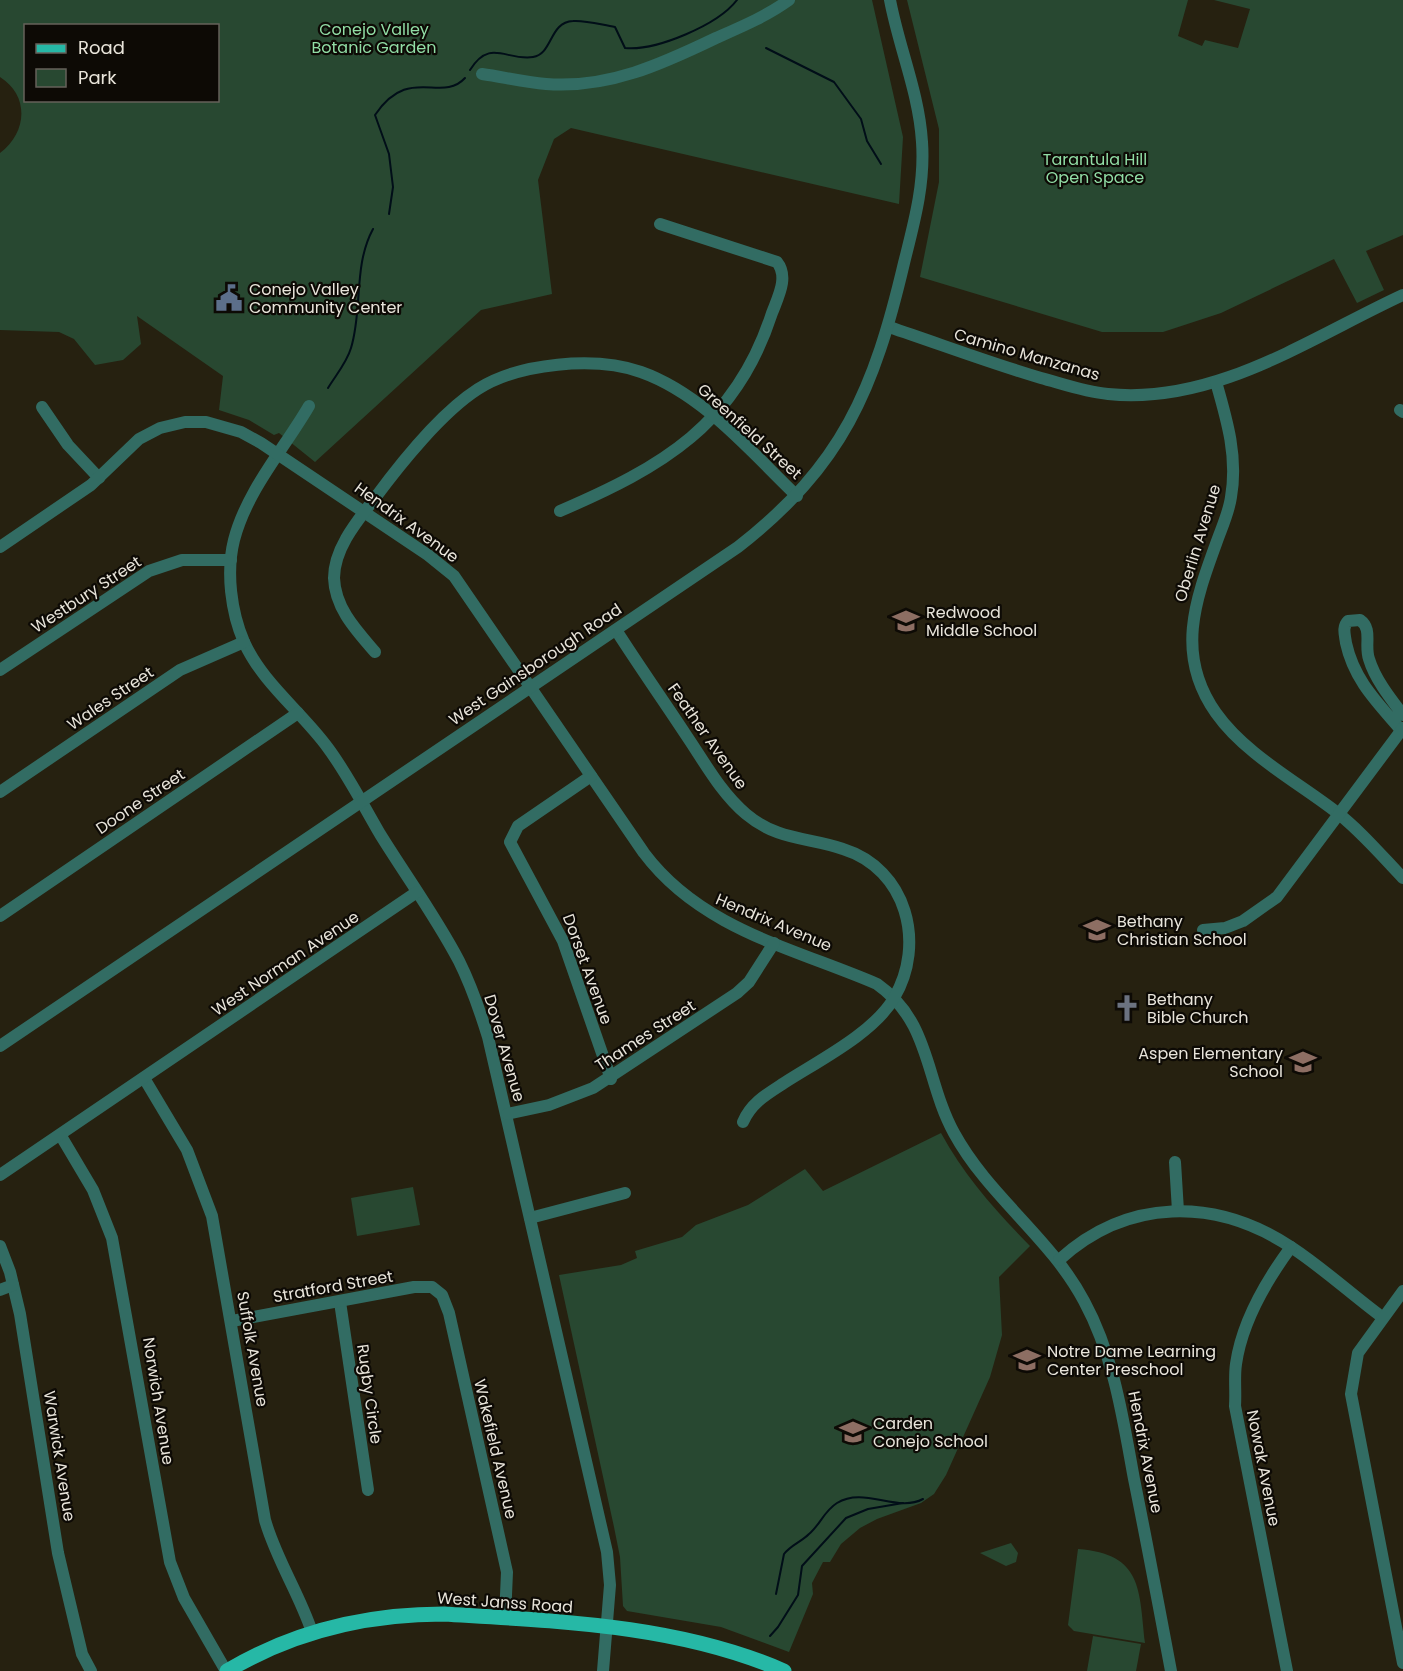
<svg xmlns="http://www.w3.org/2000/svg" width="1403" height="1671" font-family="Poppins,sans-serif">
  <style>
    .green { fill: #284831; fill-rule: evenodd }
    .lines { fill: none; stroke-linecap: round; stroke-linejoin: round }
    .stream { stroke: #010e18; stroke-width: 2 }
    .minor { stroke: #326c63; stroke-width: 12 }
    .major { stroke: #26b8a6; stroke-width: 15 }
    .labels { text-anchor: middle; stroke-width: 4.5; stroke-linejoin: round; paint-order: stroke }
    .park-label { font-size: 16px; fill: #91dda5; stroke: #0d0a05 }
    .poi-label { font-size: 16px; fill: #e8e4da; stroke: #0d0a05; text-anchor: start }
    .street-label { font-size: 16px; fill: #e8e4da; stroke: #0d0a05 }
  </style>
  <rect width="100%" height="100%" fill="#262110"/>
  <g class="green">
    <path d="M0,0h872l31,137 -4,67 -328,-76 -17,11 -16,41 14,114 -71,16 -166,152 -36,-29 -5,2 -25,-15 -30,-10 4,-34 -86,-60 4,28 -18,16 -28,5 -21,-26 -15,-7 -59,-2v-177c27,-20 30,-57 0,-76zM26,26h192v74h-192z"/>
    <path d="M907,0h281l-10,36 24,10 3,-6 33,8 12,-39 -36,-9h189v235l-37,16 18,39 -27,13 -23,-44 -113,54 -58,19h-61l-182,-55 19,-95v-53z"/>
    <path d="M941,1133c24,44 55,78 89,113l-31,31 3,58 -12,42 -44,98 -12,19 -13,9 -44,16 -17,9 -19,16 -11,18h-7l-11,21 1,11 -24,58 -68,-25 -94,-16 -4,-5 -3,-49 -6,-30 -55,-252 62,-10 16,-7 -2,-7 47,-14 14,-12 52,-20 57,-36 18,22z"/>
    <path d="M413,1187l7,38 -63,11 -6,-38z"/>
    <path d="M1011,1543l7,10 -2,9 -10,4 -26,-13z"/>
    <path d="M1078,1549c65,5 61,41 67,94l-71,-12 -6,-6z"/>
    <path d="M1093,1636l48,8 -5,27h-49z"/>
  </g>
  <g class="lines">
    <g class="stream">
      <path d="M766,48l68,34 27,37 6,22 14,23"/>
      <path d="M470,70c20,-32 36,-9 63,-13 20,-3 16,-35 40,-36 13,-1 29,4 42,6l10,21c31,3 93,-23 112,-48"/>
      <path d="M389,214l4,-27 -4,-33 -14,-39c34,-51 66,-11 90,-37"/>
      <path d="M328,388c8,-13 19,-26 23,-40 12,-39 2,-82 22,-119"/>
      <path d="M776,1594l8,-40c7,-9 17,-12 25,-20 11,-9 15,-23 28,-31 27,-17 60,10 86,-4"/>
      <path d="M770,1636l8,-9 20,-32 4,-29 44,-48 22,-9 35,-6"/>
    </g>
    <g class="minor">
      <path d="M482,74c21,3 42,8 64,10 62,5 116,-20 170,-46 25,-11 51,-22 73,-38"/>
      <path d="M889,327c51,17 101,36 152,51 22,6 44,14 67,16 107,11 202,-56 295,-99"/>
      <path d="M1216,382c11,38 22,75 15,115 -2,15 -9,30 -14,44 -22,60 -42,114 -1,172 29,41 80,68 119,98 25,19 46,44 68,67"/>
      <path d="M309,406c-25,43 -62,84 -75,134 -8,32 -3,72 10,102 19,42 58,70 84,106 20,27 35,57 52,86 26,42 56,83 79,127 12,24 21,50 29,76l119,515 3,33 -7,86"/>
      <path d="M42,407l26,38 31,33"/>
      <path d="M1400,410l3,2"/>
      <path d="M560,511c102,-44 176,-86 212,-198 6,-16 17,-36 5,-51l-117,-38"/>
      <path d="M0,547l91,-62 48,-46 21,-11 25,-6h21l35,10 20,11 167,112 26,21 190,277c57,76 149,95 233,131 54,38 48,96 77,149 35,64 96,104 130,168 30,55 39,118 50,178 13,64 25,128 37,192"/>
      <path d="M616,630c23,36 47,70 70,105 19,28 35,58 60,79 32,27 62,23 97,35 64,20 83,95 51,149 -20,35 -76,63 -110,85 -17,11 -33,20 -41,39"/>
      <path d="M375,652c-19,-22 -40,-44 -41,-74 0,-30 24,-58 41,-80 25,-34 67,-86 103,-109 41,-26 117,-33 163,-17 62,22 109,79 156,124"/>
      <path d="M0,670l149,-99 33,-11h49"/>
      <path d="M1401,730c-24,-28 -47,-50 -55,-87 -1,-8 -4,-16 2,-22l12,-1c13,9 4,25 9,39 6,20 21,39 34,56"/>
      <path d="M591,776l-73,50 -8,16 53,99 48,138"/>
      <path d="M0,792l180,-122 64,-28"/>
      <path d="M0,916l298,-203"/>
      <path d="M1203,930l22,-2 18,-7 34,-24 126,-169"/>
      <path d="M0,1046l738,-499c105,-82 136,-157 166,-284 10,-40 21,-79 18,-121 -3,-49 -23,-94 -32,-142"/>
      <path d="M144,1078l43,72 25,66 53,304c11,39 34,73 47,112"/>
      <path d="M507,1114l42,-9 44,-17 144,-95 12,-11 25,-39"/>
      <path d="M61,1136l32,54 19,48 58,324 14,36 42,73"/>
      <path d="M1175,1162l3,49"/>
      <path d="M0,1175l417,-283"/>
      <path d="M530,1218l95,-25"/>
      <path d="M0,1246l10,26 10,42 38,239 24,101 9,17"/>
      <path d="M1059,1260c68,-62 156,-63 232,-13 32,21 60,47 91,70"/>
      <path d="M0,1290l13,-5"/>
      <path d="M1403,1291l-45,62 -7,41 52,269"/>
      <path d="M340,1302l28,188"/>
      <path d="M232,1321l182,-34h18l10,8 7,18 58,259 -2,46"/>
      <path d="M1287,1671l-52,-265c1,-14 -1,-29 1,-42 6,-43 30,-83 55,-117"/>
    </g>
    <path class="major" d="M227,1671c67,-40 139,-57 217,-57 114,7 235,11 340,57"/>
  </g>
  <defs>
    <symbol id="civic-bare" viewBox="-9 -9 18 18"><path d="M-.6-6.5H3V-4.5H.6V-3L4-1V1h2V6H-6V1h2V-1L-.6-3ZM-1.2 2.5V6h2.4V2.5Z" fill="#5c6f8a" stroke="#0d0a05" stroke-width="2.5" paint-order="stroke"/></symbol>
    <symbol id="school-bare" viewBox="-9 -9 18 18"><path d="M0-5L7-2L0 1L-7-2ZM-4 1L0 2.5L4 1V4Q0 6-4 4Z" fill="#8d6e63" stroke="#0d0a05" stroke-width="2.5" paint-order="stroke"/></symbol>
    <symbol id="church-bare" viewBox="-9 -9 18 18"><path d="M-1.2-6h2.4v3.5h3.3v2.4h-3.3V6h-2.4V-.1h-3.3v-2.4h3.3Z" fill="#6b7280" stroke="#0d0a05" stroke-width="2.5" paint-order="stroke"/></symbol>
  </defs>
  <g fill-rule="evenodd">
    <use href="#civic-bare" x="210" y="279" width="38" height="38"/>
    <use href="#school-bare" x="887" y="602" width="38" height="38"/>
    <use href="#school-bare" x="1078" y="911" width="38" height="38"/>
    <use href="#church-bare" x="1108" y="989" width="38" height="38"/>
    <use href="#school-bare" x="1284" y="1043" width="38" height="38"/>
    <use href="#school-bare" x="1008" y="1341" width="38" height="38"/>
    <use href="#school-bare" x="834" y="1413" width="38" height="38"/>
  </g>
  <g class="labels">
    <g class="park-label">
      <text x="374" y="35">Conejo Valley<tspan x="374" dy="18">Botanic Garden</tspan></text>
      <text x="1095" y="165">Tarantula Hill<tspan x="1095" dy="18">Open Space</tspan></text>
    </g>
    <g class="poi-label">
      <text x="249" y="295">Conejo Valley<tspan x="249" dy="18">Community Center</tspan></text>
      <text x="926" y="618">Redwood<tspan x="926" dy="18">Middle School</tspan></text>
      <text x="1117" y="927">Bethany<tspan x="1117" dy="18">Christian School</tspan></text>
      <text x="1147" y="1005">Bethany<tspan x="1147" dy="18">Bible Church</tspan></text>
      <text x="1283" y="1059" text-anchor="end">Aspen Elementary<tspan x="1283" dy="18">School</tspan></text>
      <text x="1047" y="1357">Notre Dame Learning<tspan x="1047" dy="18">Center Preschool</tspan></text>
      <text x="873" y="1429">Carden<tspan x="873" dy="18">Conejo School</tspan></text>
    </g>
    <g class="street-label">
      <text transform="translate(1027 354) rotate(16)" y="6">Camino Manzanas</text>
      <text transform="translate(750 431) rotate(42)" y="6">Greenfield Street</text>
      <text transform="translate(407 522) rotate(36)" y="6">Hendrix Avenue</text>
      <text transform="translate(1197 543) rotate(-73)" y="6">Oberlin Avenue</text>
      <text transform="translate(86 594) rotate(-33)" y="6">Westbury Street</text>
      <text transform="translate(535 664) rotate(-34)" y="6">West Gainsborough Road</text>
      <text transform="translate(110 698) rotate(-34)" y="6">Wales Street</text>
      <text transform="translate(708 736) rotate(55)" y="6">Feather Avenue</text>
      <text transform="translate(140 801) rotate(-34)" y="6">Doone Street</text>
      <text transform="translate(774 922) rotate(23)" y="6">Hendrix Avenue</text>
      <text transform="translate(285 963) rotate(-34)" y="6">West Norman Avenue</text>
      <text transform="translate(588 969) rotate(70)" y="6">Dorset Avenue</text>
      <text transform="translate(645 1035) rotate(-33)" y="6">Thames Street</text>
      <text transform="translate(505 1048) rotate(74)" y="6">Dover Avenue</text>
      <text transform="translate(333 1286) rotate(-10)" y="6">Stratford Street</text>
      <text transform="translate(253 1349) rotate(80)" y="6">Suffolk Avenue</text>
      <text transform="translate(370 1394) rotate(82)" y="6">Rugby Circle</text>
      <text transform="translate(159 1401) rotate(81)" y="6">Norwich Avenue</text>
      <text transform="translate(496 1449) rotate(77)" y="6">Wakefield Avenue</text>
      <text transform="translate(1146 1452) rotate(79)" y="6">Hendrix Avenue</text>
      <text transform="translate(60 1456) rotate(81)" y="6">Warwick Avenue</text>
      <text transform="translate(1264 1468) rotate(79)" y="6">Nowak Avenue</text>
      <text transform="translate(505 1602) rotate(4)" y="6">West Janss Road</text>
    </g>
  </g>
  <rect x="24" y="24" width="195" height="78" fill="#0d0a05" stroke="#65615a" stroke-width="1.5"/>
  <rect x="36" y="44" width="30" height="9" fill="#26b8a6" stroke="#65615a" stroke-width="1.5"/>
  <text x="78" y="54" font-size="18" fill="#e8e4da">Road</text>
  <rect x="36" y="69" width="30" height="18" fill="#284831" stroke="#65615a" stroke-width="1.5"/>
  <text x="78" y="84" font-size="18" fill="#e8e4da">Park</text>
</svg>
